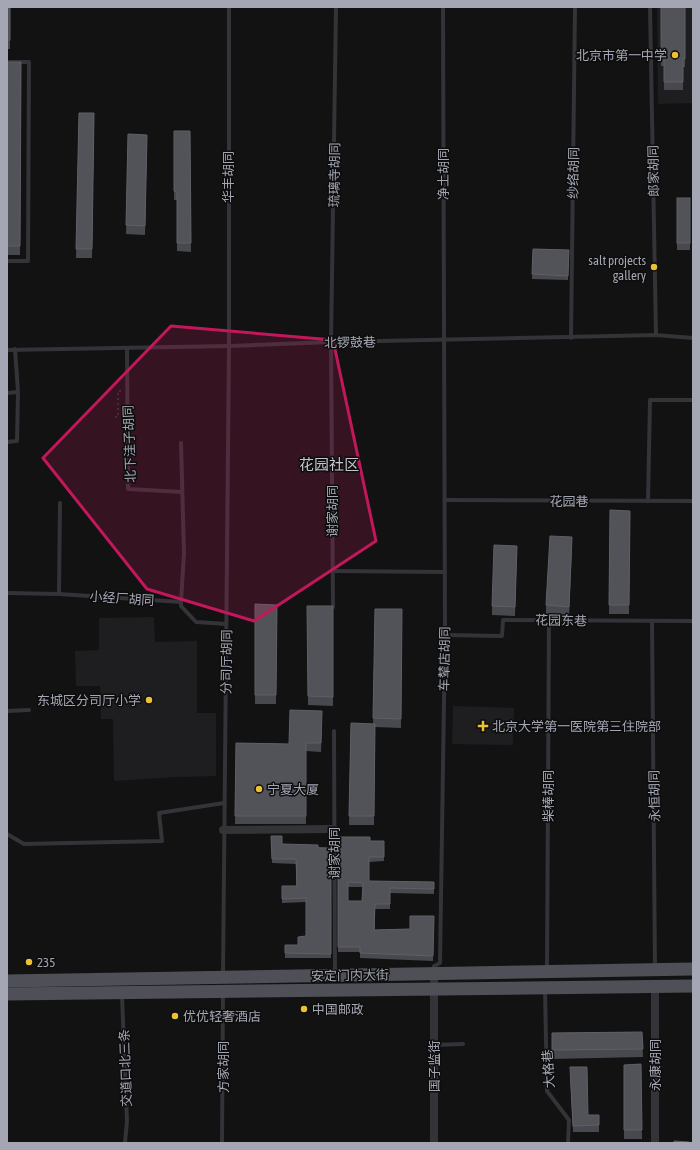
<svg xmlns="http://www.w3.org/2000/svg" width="700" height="1150" font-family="'Asap Condensed','Noto Sans SC',sans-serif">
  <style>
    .built { fill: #1e1e20 }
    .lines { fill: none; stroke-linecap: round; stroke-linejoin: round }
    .path { stroke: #393a3f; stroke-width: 1.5; stroke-dasharray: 2 3; stroke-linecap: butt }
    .lane { stroke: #333338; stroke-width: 4 }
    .street { stroke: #333338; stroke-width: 8 }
    .primary { stroke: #4f5057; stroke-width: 13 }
    .wall { fill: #48494e; fill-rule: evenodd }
    .shaded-wall { fill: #2e2f32 }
    .building { fill: #525359; stroke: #5f6067; fill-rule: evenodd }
    .marked { fill: #c2185b; fill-opacity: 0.2; stroke: #c2185b; stroke-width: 3; stroke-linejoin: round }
    .poi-dot { fill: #eac233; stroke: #0d0d0e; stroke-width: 1.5 }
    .labels { text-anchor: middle; stroke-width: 3; stroke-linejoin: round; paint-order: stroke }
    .poi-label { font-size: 13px; fill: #a4a7b3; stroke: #0d0d0e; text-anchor: start }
    .street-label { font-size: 13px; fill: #a4a7b3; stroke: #0d0d0e }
    .quarter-label { font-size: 15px; fill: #c4c6d0; stroke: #0d0d0e }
  </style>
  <rect width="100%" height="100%" fill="#121213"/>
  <g class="built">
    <path d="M657,7h36v96l-35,1z"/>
    <path d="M154,617l1,25 42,-1v72h19v63l-39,1 -63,4 -1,-62h-12l-1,-33h-24l-1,-35 24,-1v-32z"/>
    <path d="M453,706l61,2 -1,37 -61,-1z"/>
  </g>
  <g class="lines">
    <path class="path" d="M115,417h3v-26h4"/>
    <g class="lane">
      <path d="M650,7l6,328"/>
      <path d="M7,62h22l-1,199h-21"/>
      <path d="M571,338l4,-331"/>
      <path d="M127,348l1,141 54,3"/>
      <path d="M7,350l222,-4 102,-4 325,-7 37,3"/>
      <path d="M7,393l11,-1 -3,-43"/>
      <path d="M7,442l10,-1 1,-49"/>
      <path d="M181,443l3,110 -3,49"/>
      <path d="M445,500l248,1"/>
      <path d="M648,501l2,-101h43"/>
      <path d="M333,571l112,1"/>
      <path d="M7,593l52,1 122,8v4l15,16 30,2"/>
      <path d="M59,594l1,-91"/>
      <path d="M333,607l-2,-265 5,-335"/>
      <path d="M652,621l3,346"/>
      <path d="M445,635l57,1 1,-16 190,1"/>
      <path d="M7,711l22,-1"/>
      <path d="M334,731l1,242"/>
      <path d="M7,834l17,10 138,-3 -3,-28 65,-10"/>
      <path d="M547,969l2,-349"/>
      <path d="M434,971v-5l6,-3 5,-328 -2,-628"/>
      <path d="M223,975l6,-629v-339"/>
      <path d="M545,990l2,101 22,29 -1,23"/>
      <path d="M122,996l5,125 -2,22"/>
      <path d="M434,1045l29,-1"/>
      <path d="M222,1143l1,-149"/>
    </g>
    <g class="street">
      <path d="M223,830l111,-1"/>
      <path d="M434,1143v-169"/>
      <path d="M655,1143v-157"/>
    </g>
    <g class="primary">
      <path d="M7,981l686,-12"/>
      <path d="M7,994l686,-8"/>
    </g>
  </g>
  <g class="wall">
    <rect x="7" y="7" width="3" height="42"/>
    <path d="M661,7h24v60h-2v23h-19v-24h-3z"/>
    <path d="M7,62h14l-1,193h-13z"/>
    <path d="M79,113h15l-2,145h-16z"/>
    <path d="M174,131h16l1,121 -14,-1v-51h-3z"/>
    <path d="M128,134l19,1 -2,100 -19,-1z"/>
    <rect x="677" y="198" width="13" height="52"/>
    <path d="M533,249l36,1 -1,30 -36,-1z"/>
    <path d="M610,510l20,1 -1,103h-20z"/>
    <path d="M517,546l-2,70 -23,-1v-9z"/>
    <path d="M572,546l-3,70 -23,-2v-9z"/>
    <path d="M255,604l22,1 -1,99h-21z"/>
    <path d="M307,606h26v100l-25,-1z"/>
    <path d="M375,609h27l-1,119 -26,-1 -1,98h-25l2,-102 22,1z"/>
    <path d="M322,719l-1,33 -15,-1v73h-71l1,-81 53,1z"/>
    <path d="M271,836l11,8 49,4v110h-46v-13h13l8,-9v-34l-24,1v-17h14v-22l-24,-1z"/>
    <path d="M338,837l32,4h14v20l-15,1v19l65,1v12l-44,-1v16h-15v21l35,-1 24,-13 -1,45 -73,-3v-6h-22zM348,887h15l-1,14h-14z"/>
    <path d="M642,1032l1,25 -91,2v-26z"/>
    <path d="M641,1064l1,75h-18v-74z"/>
    <path d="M570,1073l18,42h11v17h-26z"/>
  </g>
  <path class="shaded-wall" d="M572,537v9l-3,70v-9z"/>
  <g class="building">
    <rect x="7" y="7" width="3" height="33"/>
    <path d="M661,7h24v52h-2v23h-19v-24h-3z"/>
    <path d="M7,62h14l-1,184h-13z"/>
    <path d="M79,113h15l-2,136h-16z"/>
    <path d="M174,131h16l1,112h-14v-51l-3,-1z"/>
    <path d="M128,134l19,1 -2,91 -19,-1z"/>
    <rect x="677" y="198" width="13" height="45"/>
    <path d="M533,249l36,1 -1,26 -36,-2z"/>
    <path d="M610,510l20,1 -1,94h-20z"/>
    <path d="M550,536l22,1 -3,70 -23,-2z"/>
    <path d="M494,545l23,1 -2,61 -23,-1z"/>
    <path d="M255,604l22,1 -1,90h-21z"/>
    <path d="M307,606h26v91l-25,-1z"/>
    <path d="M375,609h27l-1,110 -28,-1z"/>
    <path d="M290,710l32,1 -1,32h-15v73h-71l1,-73 53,1z"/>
    <path d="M351,723l24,1 -1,92h-25z"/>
    <path d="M271,836h11v8l36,1v3h13v106l-46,-1v-8h13v-8l8,-1v-38l-24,1v-13h15l-1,-27h-24z"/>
    <path d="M338,837h32v4h14v16h-15v24l65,1v7l-44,-1v16h-15l-1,26 36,-1v-13h24l-1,40 -73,-3v-6h-22zM348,882l15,1 -1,18h-14z"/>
    <path d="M642,1032l1,17 -91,1v-17z"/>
    <path d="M641,1064l1,66h-18v-65z"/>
    <path d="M570,1067h17l1,48h11v10l-26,1z"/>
    <path d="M674,1141l15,1v1h-15z"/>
  </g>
  <path class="marked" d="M171,326l162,14 43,201 -122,80 -107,-32 -104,-131z"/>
  <g class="poi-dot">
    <circle cx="675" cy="55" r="4"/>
    <circle cx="654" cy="267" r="4"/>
    <circle cx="149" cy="700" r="4"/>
    <path d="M481 720h4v4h4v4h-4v4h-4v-4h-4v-4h4z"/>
    <circle cx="259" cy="789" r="4"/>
    <circle cx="29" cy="962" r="4"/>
    <circle cx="304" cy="1009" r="4"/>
    <circle cx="175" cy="1016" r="4"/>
  </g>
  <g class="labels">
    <g class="poi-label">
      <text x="667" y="60" text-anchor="end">北京市第一中学</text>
      <text x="646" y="265" text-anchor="end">salt projects<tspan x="646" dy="15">gallery</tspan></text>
      <text x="141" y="705" text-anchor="end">东城区分司厅小学</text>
      <text x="492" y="731">北京大学第一医院第三住院部</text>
      <text x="267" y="794">宁夏大厦</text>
      <text x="37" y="967">235</text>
      <text x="312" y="1014">中国邮政</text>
      <text x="183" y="1021">优优轻奢酒店</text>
    </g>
    <g class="street-label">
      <text transform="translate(653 171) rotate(-91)" y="5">郎家胡同</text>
      <text transform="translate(573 173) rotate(-89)" y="5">纱络胡同</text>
      <text transform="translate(443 174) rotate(-90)" y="5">净土胡同</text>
      <text transform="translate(334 175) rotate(-89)" y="5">琉璃寺胡同</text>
      <text transform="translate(228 177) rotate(-90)" y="5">华丰胡同</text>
      <text transform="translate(350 342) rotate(-1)" y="5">北锣鼓巷</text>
      <text transform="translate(129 444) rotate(-92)" y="5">北下洼子胡同</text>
      <text x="569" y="506">花园巷</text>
      <text transform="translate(332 511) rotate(-90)" y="5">谢家胡同</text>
      <text transform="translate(122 598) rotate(4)" y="5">小经厂胡同</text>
      <text transform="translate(561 620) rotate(1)" y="5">花园东巷</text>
      <text transform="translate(444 659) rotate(-89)" y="5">车辇店胡同</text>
      <text transform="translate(226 662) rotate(-89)" y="5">分司厅胡同</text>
      <text transform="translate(548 796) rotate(-90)" y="5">柴棒胡同</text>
      <text transform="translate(654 796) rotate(-91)" y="5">永恒胡同</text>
      <text transform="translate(334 853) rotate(-90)" y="5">谢家胡同</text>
      <text transform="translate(350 975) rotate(-1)" y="5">安定门内大街</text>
      <text transform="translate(655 1065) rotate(-90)" y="5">永康胡同</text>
      <text transform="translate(434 1066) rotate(-90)" y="5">国子监街</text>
      <text transform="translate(223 1067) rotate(-90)" y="5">方家胡同</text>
      <text transform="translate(125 1068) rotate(-92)" y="5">交道口北三条</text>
      <text transform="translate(548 1069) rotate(-94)" y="5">大格巷</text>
    </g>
    <g class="quarter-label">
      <text x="329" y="470">花园社区</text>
    </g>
  </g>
  <rect width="700" height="1150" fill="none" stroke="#a4a7b3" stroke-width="16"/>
</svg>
